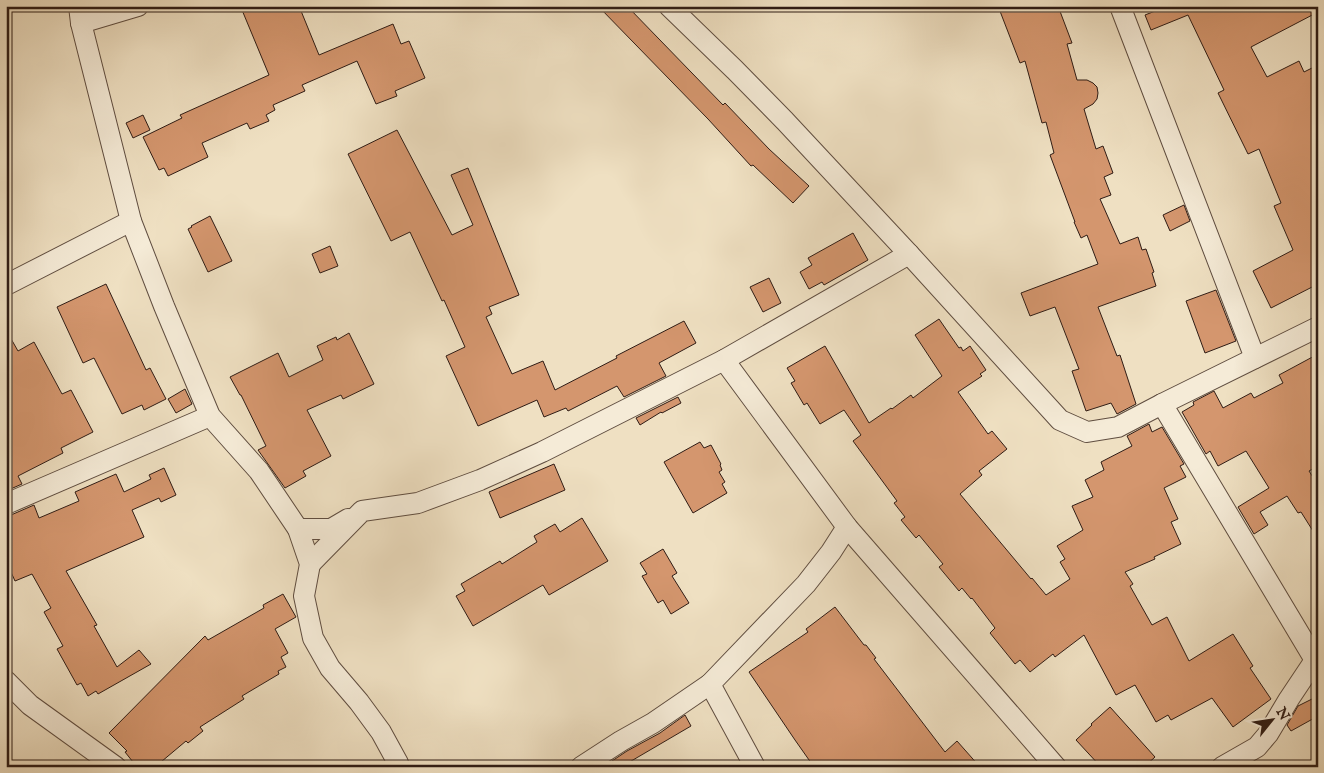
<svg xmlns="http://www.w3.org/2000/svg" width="1324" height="773" font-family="'IM FELL English',serif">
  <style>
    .building { fill: #d4966e; stroke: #2f1c15 }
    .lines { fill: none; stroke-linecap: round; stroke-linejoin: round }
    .street-casing { stroke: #5f4d40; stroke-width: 22 }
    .street { stroke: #f5ebd7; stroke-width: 20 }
  </style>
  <rect width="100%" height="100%" fill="#efe0c2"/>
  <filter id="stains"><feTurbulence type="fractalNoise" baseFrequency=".004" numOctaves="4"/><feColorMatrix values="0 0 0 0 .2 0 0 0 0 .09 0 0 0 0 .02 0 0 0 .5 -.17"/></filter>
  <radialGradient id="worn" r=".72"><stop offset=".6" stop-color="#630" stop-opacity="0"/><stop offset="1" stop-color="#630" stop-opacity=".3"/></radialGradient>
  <g class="building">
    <path d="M250,6h49l20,49 74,-31 8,20 8,-3 16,37 -30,13 2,5 -21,8 -19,-43 -55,24 3,6 -32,14 2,5 -9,5 3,6 -19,8 -3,-6 -45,20 6,14 -40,19 -4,-8 -5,2 -16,-33 39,-19 -2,-3 89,-40 -27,-65z"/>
    <path d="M598,6h29l96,99 2,-2 44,46 40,37 -16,17 -40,-38 -2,1 -43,-47z"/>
    <path d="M998,6h60l14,37 -5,1 10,36h10l6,3 4,4 1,6 -1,6 -4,5 -9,5 12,40 7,-3 10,27 -9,4 7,18 -11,4 20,45 18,-7 4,13 4,-1 8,23 -2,1 4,13 -58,21 19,49 3,-1 16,49 -19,10 -6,-11 -25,8 -14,-40 7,-2 -24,-62 -25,9 -9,-23 77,-29 -11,-29 -6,3 -7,-16h1l-25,-67 4,-2 -8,-31 -4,1 -17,-62 -5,2z"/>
    <path d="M1168,6h150v6l-67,35 16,30 32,-16 5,11 14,-7v219l-47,24 -18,-37 40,-21 -19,-44 7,-3 -22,-54 -11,5 -30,-61 6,-3 -36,-75 -37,15 -6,-15z"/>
    <path d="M143,115l7,15 -17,8 -7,-15z"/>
    <path d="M397,130l55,105 21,-10 -22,-50 17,-7 51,127 -30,12 3,7 -6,3 26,57 31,-13 12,29 62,-32 -1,-2 68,-35 12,22 -37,20 7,13 -42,21 -7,-11 -49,25 -2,-3 -22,9 -7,-17 -59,26 -32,-70 19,-9 -21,-47 -2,1 -32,-69 -19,9 -43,-87z"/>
    <path d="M1184,205l6,16 -20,10 -7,-16z"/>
    <path d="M210,216l22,45 -24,11 -20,-43 4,-2 -1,-1z"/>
    <path d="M853,233l15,27 -44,25 -2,-3 -13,7 -9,-17 12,-7 -4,-7z"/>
    <path d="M330,246l8,20 -18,7 -8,-19z"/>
    <path d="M769,278l12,25 -18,9 -13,-25z"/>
    <path d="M106,284l40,86 4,-2 16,31 -22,11 -2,-5 -20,9 -28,-56 -11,5 -26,-56z"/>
    <path d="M1216,290l20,51 -31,12 -19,-52z"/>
    <path d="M939,319l20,29 2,-1 2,4 7,-5 16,24 -6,4 2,2 -24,16 30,42 4,-3 15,18 -28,22 3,4 -22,19 71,85 1,-1 14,17 24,-16 -10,-17 5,-3 -8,-13 26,-16 -11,-24 21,-9 -8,-17 19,-10 -3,-8 31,-16 -5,-10 22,-12 3,8 10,-5 22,37 -4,2 6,11 -22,11 14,31 -7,3 10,22 -27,13 1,2 -30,13 8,12 -3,2 22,39 15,-8 22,44 44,-27 20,32 -3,2 21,31 -38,28 -21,-29 -41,22 -3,-5 -12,7 -21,-37 -19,10 -32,-60 -29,22 -2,-3 -23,18 -10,-12 -5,4 -25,-31 5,-5 -23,-30 -1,1 -9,-11 -3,3 -20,-24 4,-3 -24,-29 -3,3 -15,-18 4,-3 -11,-14 3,-2 -44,-60 8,-6 -17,-25 -24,14 -13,-21 -3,2 -13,-22 4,-2 -8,-13 38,-22 44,77 22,-15 1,1 19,-14 2,3 29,-22 -27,-41z"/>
    <path d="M6,330l12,21 16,-9 28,52 9,-4 22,42 -32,16 2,5 -45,23 4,8 -16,7z"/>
    <path d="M349,333l25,51 -31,15 -2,-4 -34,15 24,46 -28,15 3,5 -21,12 -27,-38 8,-4 -25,-51h-1l-10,-18 48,-24 11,24 34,-17 -6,-14 19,-9 1,3z"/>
    <path d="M1318,354v112l-9,5 9,14v54l-17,-27 -3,1 -11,-17 -27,16 8,13 -14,9 -16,-27 31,-19 -23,-37 -28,15 -8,-15 -4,3 -24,-42 12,-7 -1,-3 21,-11 9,17 28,-15 3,5 29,-15 -4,-8z"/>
    <path d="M185,389l7,15 -16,9 -8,-14z"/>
    <path d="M678,397l3,6 -19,10 -1,-1 -21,13 -4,-7z"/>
    <path d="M700,442l4,6 7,-3 10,19 -1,1 2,5 -3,2 6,10 -3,2 5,9 -34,20 -29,-51z"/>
    <path d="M554,464l11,26 -65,28 -11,-26z"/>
    <path d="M164,468l12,27 -15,7 -2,-4 -27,12 12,27 -78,34 31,54 -3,1 23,41 22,-17 12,14 -53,30 -2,-3 -8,5 -7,-13 -4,2 -20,-36 6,-3 -19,-34 7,-4 -19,-34 -17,7 -9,-20v-45l5,-1 23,-10 5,13 40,-17 -4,-9 41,-18 8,18 27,-13 -2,-4z"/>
    <path d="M582,518l26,43 -59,34 -6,-10 -70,41 -17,-30 9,-5 -4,-7 39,-23 2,3 35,-22 -3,-6 21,-12 5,8z"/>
    <path d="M663,549l14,24 -5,3 17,27 -18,11 -8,-14 -5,3 -16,-27 5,-2 -7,-11z"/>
    <path d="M283,594l13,23 -21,12 13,24 -7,4 5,10 -8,4 1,3 -37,22 2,3 -44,28 3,4 -15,12 -2,-2 -31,26h-18l-12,-15 2,-1 -18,-18 96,-97 3,4 56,-32 -1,-3z"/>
    <path d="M835,607l29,38h2l10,13 -2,1 71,93 12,-11 23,26h-166l-19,-27 -46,-68 59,-40 -2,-3z"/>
    <path d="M1318,696v20l-27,15 -4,-6 11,-19z"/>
    <path d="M1110,707l45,50 -11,10h-43l-25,-27 16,-15 -1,-1z"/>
    <path d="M685,715l6,11 -70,41h-18l24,-16 33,-18z"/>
  </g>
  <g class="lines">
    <defs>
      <g id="street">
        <path d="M79,6l2,17 50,198 33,85 46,110 49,55 39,58 12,35 -6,32 9,42 17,30 29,34 22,30 17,31v4"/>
        <path d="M669,6l66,64 50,51 124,133 151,166 27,12 31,-5 44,-23 156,-77"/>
        <path d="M1120,6l135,352"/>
        <path d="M81,23l57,-17"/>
        <path d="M6,285l125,-64"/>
        <path d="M724,360l123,167 209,240"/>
        <path d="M1162,404l156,261"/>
        <path d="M6,504l204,-88"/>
        <path d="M298,529h33l17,-10"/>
        <path d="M310,564l52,-53 56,-8 62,-23 62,-28 182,-92 185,-106"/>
        <path d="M6,681l24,24 86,62"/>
        <path d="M581,767l40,-26 32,-18 57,-39"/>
        <path d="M755,767l-45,-83 96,-100 25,-32 16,-25"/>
        <path d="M1222,767l35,-20 11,-13 21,-35 26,-39"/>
      </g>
    </defs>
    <use href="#street" class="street-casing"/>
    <use href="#street" class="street"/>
  </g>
  <rect width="1324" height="773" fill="none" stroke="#efe0c2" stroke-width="25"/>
  <rect x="8" y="8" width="1309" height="758" fill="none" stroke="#2f1c15" stroke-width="2.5"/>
  <rect x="12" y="12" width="1299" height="748" fill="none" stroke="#2f1c15"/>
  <g transform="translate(1272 720) rotate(60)" stroke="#f5ebd7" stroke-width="4" paint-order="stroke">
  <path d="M0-4L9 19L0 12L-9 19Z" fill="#2f1c15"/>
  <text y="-8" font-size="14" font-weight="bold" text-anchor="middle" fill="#2f1c15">N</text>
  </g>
  <rect width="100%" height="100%" filter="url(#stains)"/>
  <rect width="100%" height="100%" fill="url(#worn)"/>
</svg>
